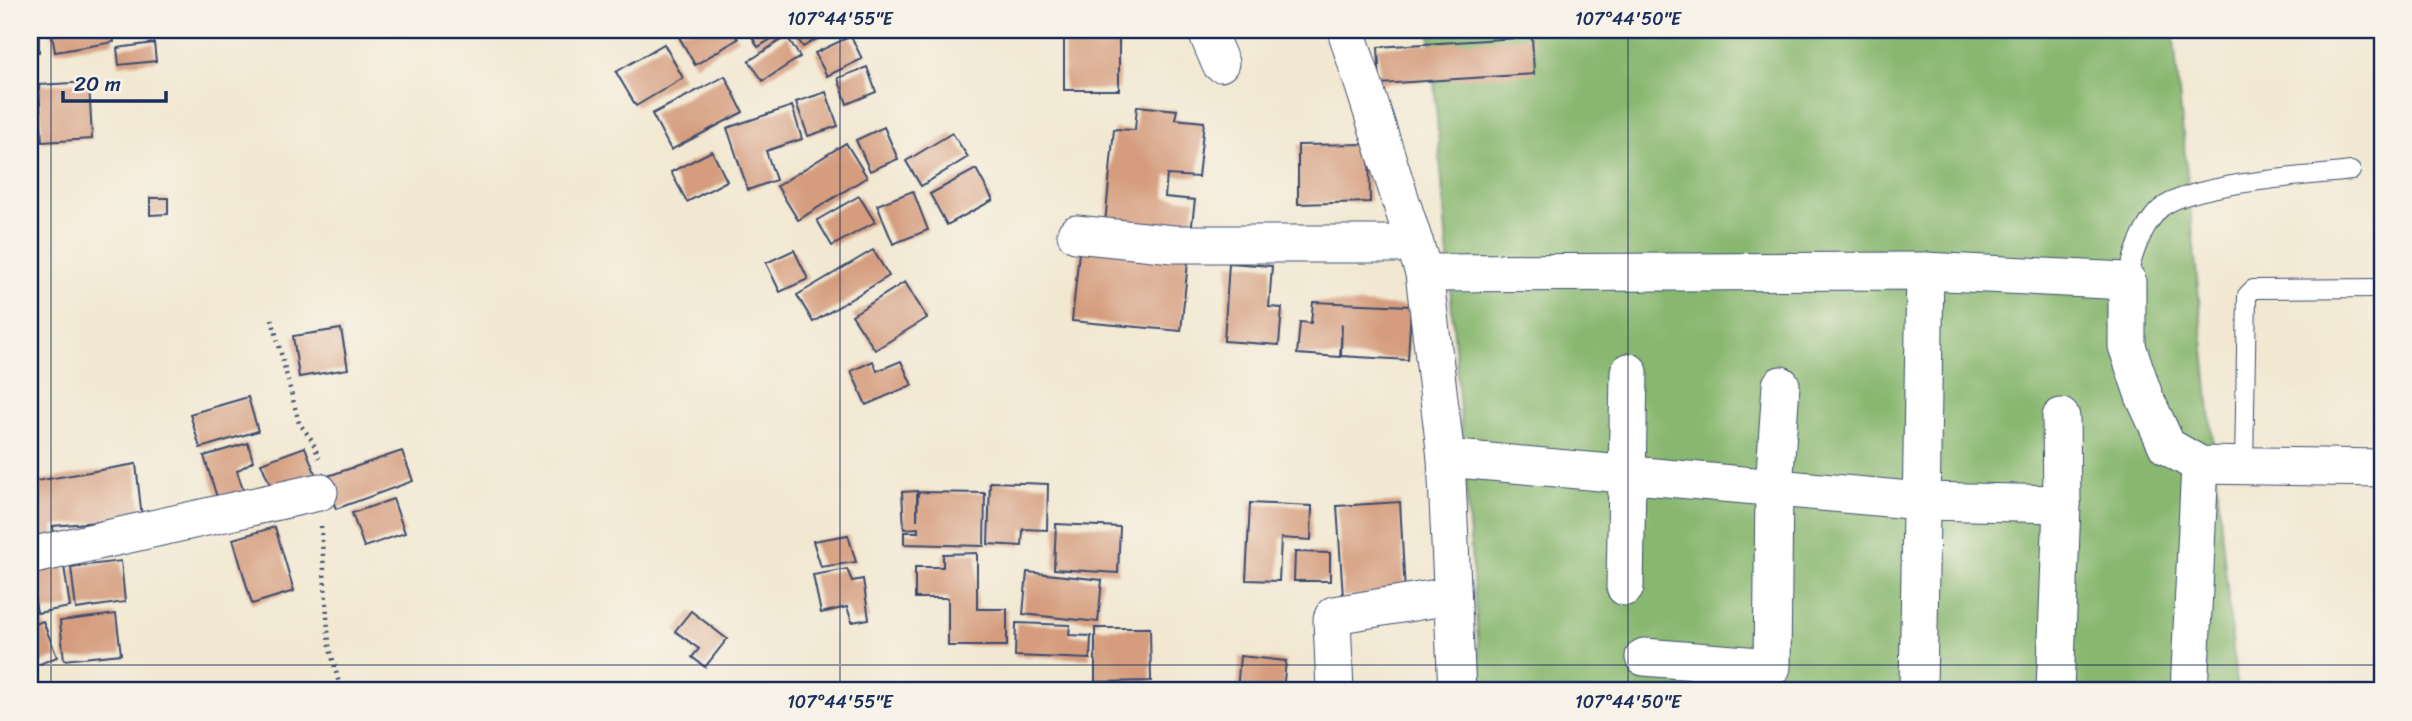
<svg xmlns="http://www.w3.org/2000/svg" width="2412" height="721" font-family="Sriracha,sans-serif">
  <style>
    .forest { fill: #88b770; stroke: #527367; stroke-width: 2 }
    .building { fill: #d59d7e }
    .lines { fill: none; stroke-linecap: round; stroke-linejoin: round }
    .lane-casing { stroke: #3b4b6f; stroke-width: 20 }
    .street-casing { stroke: #3b4b6f; stroke-width: 39 }
    .path { stroke: #3b4b6f; stroke-width: 4.5; stroke-dasharray: 2 5; stroke-linecap: butt }
    .lane { stroke: #fff; stroke-width: 18 }
    .street { stroke: #fff; stroke-width: 37 }
    .ticks { fill: none; stroke: #1b2f5e; stroke-width: 2; stroke-opacity: 0.45 }
    .neatline { fill: none; stroke: #1b2f5e; stroke-width: 2.5 }
    .ticks-label { font-size: 18px; text-anchor: middle; fill: #1b2f5e }
  </style>
  <rect width="100%" height="100%" fill="#f7f3e8"/>
  <filter id="ink" filterUnits="userSpaceOnUse"><feTurbulence type="fractalNoise" baseFrequency=".0143" numOctaves="2"/><feDisplacementMap in="SourceGraphic" scale="14" xChannelSelector="R" yChannelSelector="G"/><feConvolveMatrix kernelMatrix="1 2 1 2 8 2 1 2 1" color-interpolation-filters="sRGB"/></filter>
  <filter id="wash" filterUnits="userSpaceOnUse"><feTurbulence type="fractalNoise" baseFrequency=".00686" numOctaves="4" result="noise"/><feDisplacementMap in="SourceGraphic" scale="28" xChannelSelector="R" yChannelSelector="G"/><feGaussianBlur stdDeviation="1.57" result="paint"/><feColorMatrix in="noise" values="0 0 0 0 0 0 0 0 0 0 0 0 0 0 0 0 0 1.4 0 .05"/><feComposite in="paint" operator="in"/></filter>
  <g filter="url(#wash)">
    <rect width="100%" height="100%" fill="#f2e8d1"/>
    <path class="forest" d="M1430,30h743l64,661h-755z"/>
    <g id="blocks">
      <g class="building">
        <rect x="30" y="30" width="9" height="22"/>
        <path d="M51,30h61l2,12 -59,10z"/>
        <path d="M675,30h57l6,9 -43,26z"/>
        <path d="M748,30h38l-28,17z"/>
        <path d="M792,30h40l-29,17z"/>
        <rect x="1064" y="34" width="55" height="56"/>
        <path d="M787,36l13,21 -37,24 -14,-20z"/>
        <path d="M851,36l11,23 -35,17 -12,-23z"/>
        <path d="M1532,37l2,37 -154,10 -2,-37z"/>
        <path d="M154,43l2,18 -37,4 -2,-17z"/>
        <path d="M664,44l19,34 -47,28 -20,-34z"/>
        <path d="M867,67l9,25 -29,12 -9,-26z"/>
        <path d="M725,76l18,36 -72,38 -19,-36z"/>
        <path d="M89,82l3,57 -50,3 -3,-57z"/>
        <path d="M826,92l12,34 -30,10 -12,-34z"/>
        <path d="M792,106l10,33 -36,12 10,29 -28,10 -21,-62z"/>
        <path d="M1137,106l40,4 -2,9 29,3 -6,55 -31,-2 -2,22 30,3 -4,32 -86,-8 9,-95 21,1z"/>
        <path d="M884,127l14,32 -28,12 -14,-31z"/>
        <path d="M952,133l16,24 -47,29 -15,-25z"/>
        <path d="M846,143l21,34 -69,43 -21,-34z"/>
        <path d="M1369,144l1,58 -72,2v-59z"/>
        <path d="M712,151l15,30 -40,21 -16,-30z"/>
        <path d="M976,169l17,31 -46,25 -17,-31z"/>
        <path d="M913,191l15,39 -35,14 -16,-39z"/>
        <path d="M859,196l16,26 -43,24 -15,-26z"/>
        <path d="M150,198h18v16l-18,1z"/>
        <path d="M1080,242l109,10 -8,79 -109,-10z"/>
        <path d="M794,250l14,29 -28,13 -14,-29z"/>
        <path d="M873,250l16,26 -76,46 -16,-27z"/>
        <path d="M1229,263l43,3 -3,41 13,1 -3,37 -55,-4z"/>
        <path d="M905,282l22,36 -52,32 -23,-35z"/>
        <path d="M1313,302l98,4 -3,54 -67,-4 1,-32 -2,33 -43,-3 3,-32 11,1z"/>
        <path d="M341,329l7,40 -49,8 -6,-41z"/>
        <path d="M873,361l4,10 24,-10 11,24 -46,20 -15,-34z"/>
        <path d="M248,397l10,34 -58,17 -10,-34z"/>
        <path d="M248,443l5,18 -16,10 10,31 -26,8 -17,-54z"/>
        <path d="M305,447l12,31 -43,16 -13,-31z"/>
        <path d="M402,451l11,30 -77,28 -11,-32z"/>
        <path d="M136,464l6,54 -89,8 1,12 -24,3v-59z"/>
        <path d="M990,482l58,2 -1,46 -24,-1 -1,17 -34,-2z"/>
        <path d="M917,491v29l1,-28 67,1 -1,53 -80,-2v-12h14v-4l-14,1 -2,-37z"/>
        <path d="M393,499l12,34 -41,14 -12,-34z"/>
        <path d="M1400,502l5,91 -62,4 -6,-91z"/>
        <path d="M1250,503l62,3 -1,34 -30,-2 -2,43 -33,-1z"/>
        <path d="M1056,524l64,3 -2,46 -64,-4z"/>
        <path d="M275,527l19,64 -42,13 -19,-65z"/>
        <path d="M848,535l8,27 -35,5 -8,-26z"/>
        <path d="M1295,552l35,1v28h-36z"/>
        <path d="M977,553v56h30v37h-59v-48h-33v-31h28v-13z"/>
        <path d="M121,561l4,41 -49,7 -5,-42z"/>
        <path d="M64,566l6,41 -33,6 -7,-42z"/>
        <path d="M847,569l5,12 11,-2 6,40 -17,3 -5,-15 -26,6 -8,-38z"/>
        <path d="M1027,572l75,8 -4,42 -75,-8z"/>
        <path d="M691,611l36,28 -22,28 -13,-10 7,-8 -24,-18z"/>
        <path d="M116,614l5,40 -57,6 -4,-39z"/>
        <path d="M43,621l14,36 -27,11v-42z"/>
        <path d="M1016,623l54,2 -1,10 22,1 -1,23 -75,-3z"/>
        <path d="M1095,628h55l1,53 -56,1z"/>
        <path d="M1240,656l46,5 -3,30h-46z"/>
      </g>
    </g>
  </g>
  <g filter="url(#ink)">
    <use href="#blocks" fill-opacity="0" stroke="#3b4b6f" stroke-width="2"/>
    <g class="lines">
      <defs>
        <g id="lane">
          <path d="M2127,281c5,-24 14,-51 30,-69 24,-29 154,-36 194,-41"/>
          <path d="M2244,466l3,-171 6,-6 129,-1"/>
        </g>
        <g id="street">
          <path d="M1206,30l14,33"/>
          <path d="M1346,30l78,243 22,185 11,233"/>
          <path d="M1076,234l97,10h242"/>
          <path d="M1424,273l501,-2 202,10v65l17,50 23,50 33,19 182,3"/>
          <path d="M1446,458l475,43 141,3 -1,-87"/>
          <path d="M30,556l289,-64"/>
          <path d="M1625,587l4,-215"/>
          <path d="M1644,657l128,10 2,-179 7,-103"/>
          <path d="M1335,691l-3,-72 2,-4 116,-19"/>
          <path d="M1918,691l7,-420"/>
          <path d="M2055,691l7,-187"/>
          <path d="M2189,691l11,-226"/>
        </g>
      </defs>
      <use href="#lane" class="lane-casing"/>
      <use href="#street" class="street-casing"/>
      <g class="path">
        <path d="M272,319l27,104 13,17 7,18"/>
        <path d="M321,526l8,119 12,46"/>
      </g>
      <use href="#lane" class="lane"/>
      <use href="#street" class="street"/>
    </g>
  </g>
  <path class="ticks" d="M51,30v661M840,30v661M1628,30v661M30,665h2352"/>
  <rect width="2412" height="721" fill="none" stroke="#f7f3e8" stroke-width="77"/>
  <path d="M63 91v10h103v-10" fill="none" stroke="#1b2f5e" stroke-width="3.5"/>
  <text x="74" y="91" font-size="21" fill="#1b2f5e" stroke="#f7f3e8" stroke-width="5" paint-order="stroke">20 m</text>
  <rect x="38" y="38" width="2336" height="644" class="neatline"/>
  <g class="ticks-label">
    <text x="840" y="25">107°44'55"E</text>
    <text x="1628" y="25">107°44'50"E</text>
    <text x="840" y="708">107°44'55"E</text>
    <text x="1628" y="708">107°44'50"E</text>
  </g>
</svg>
